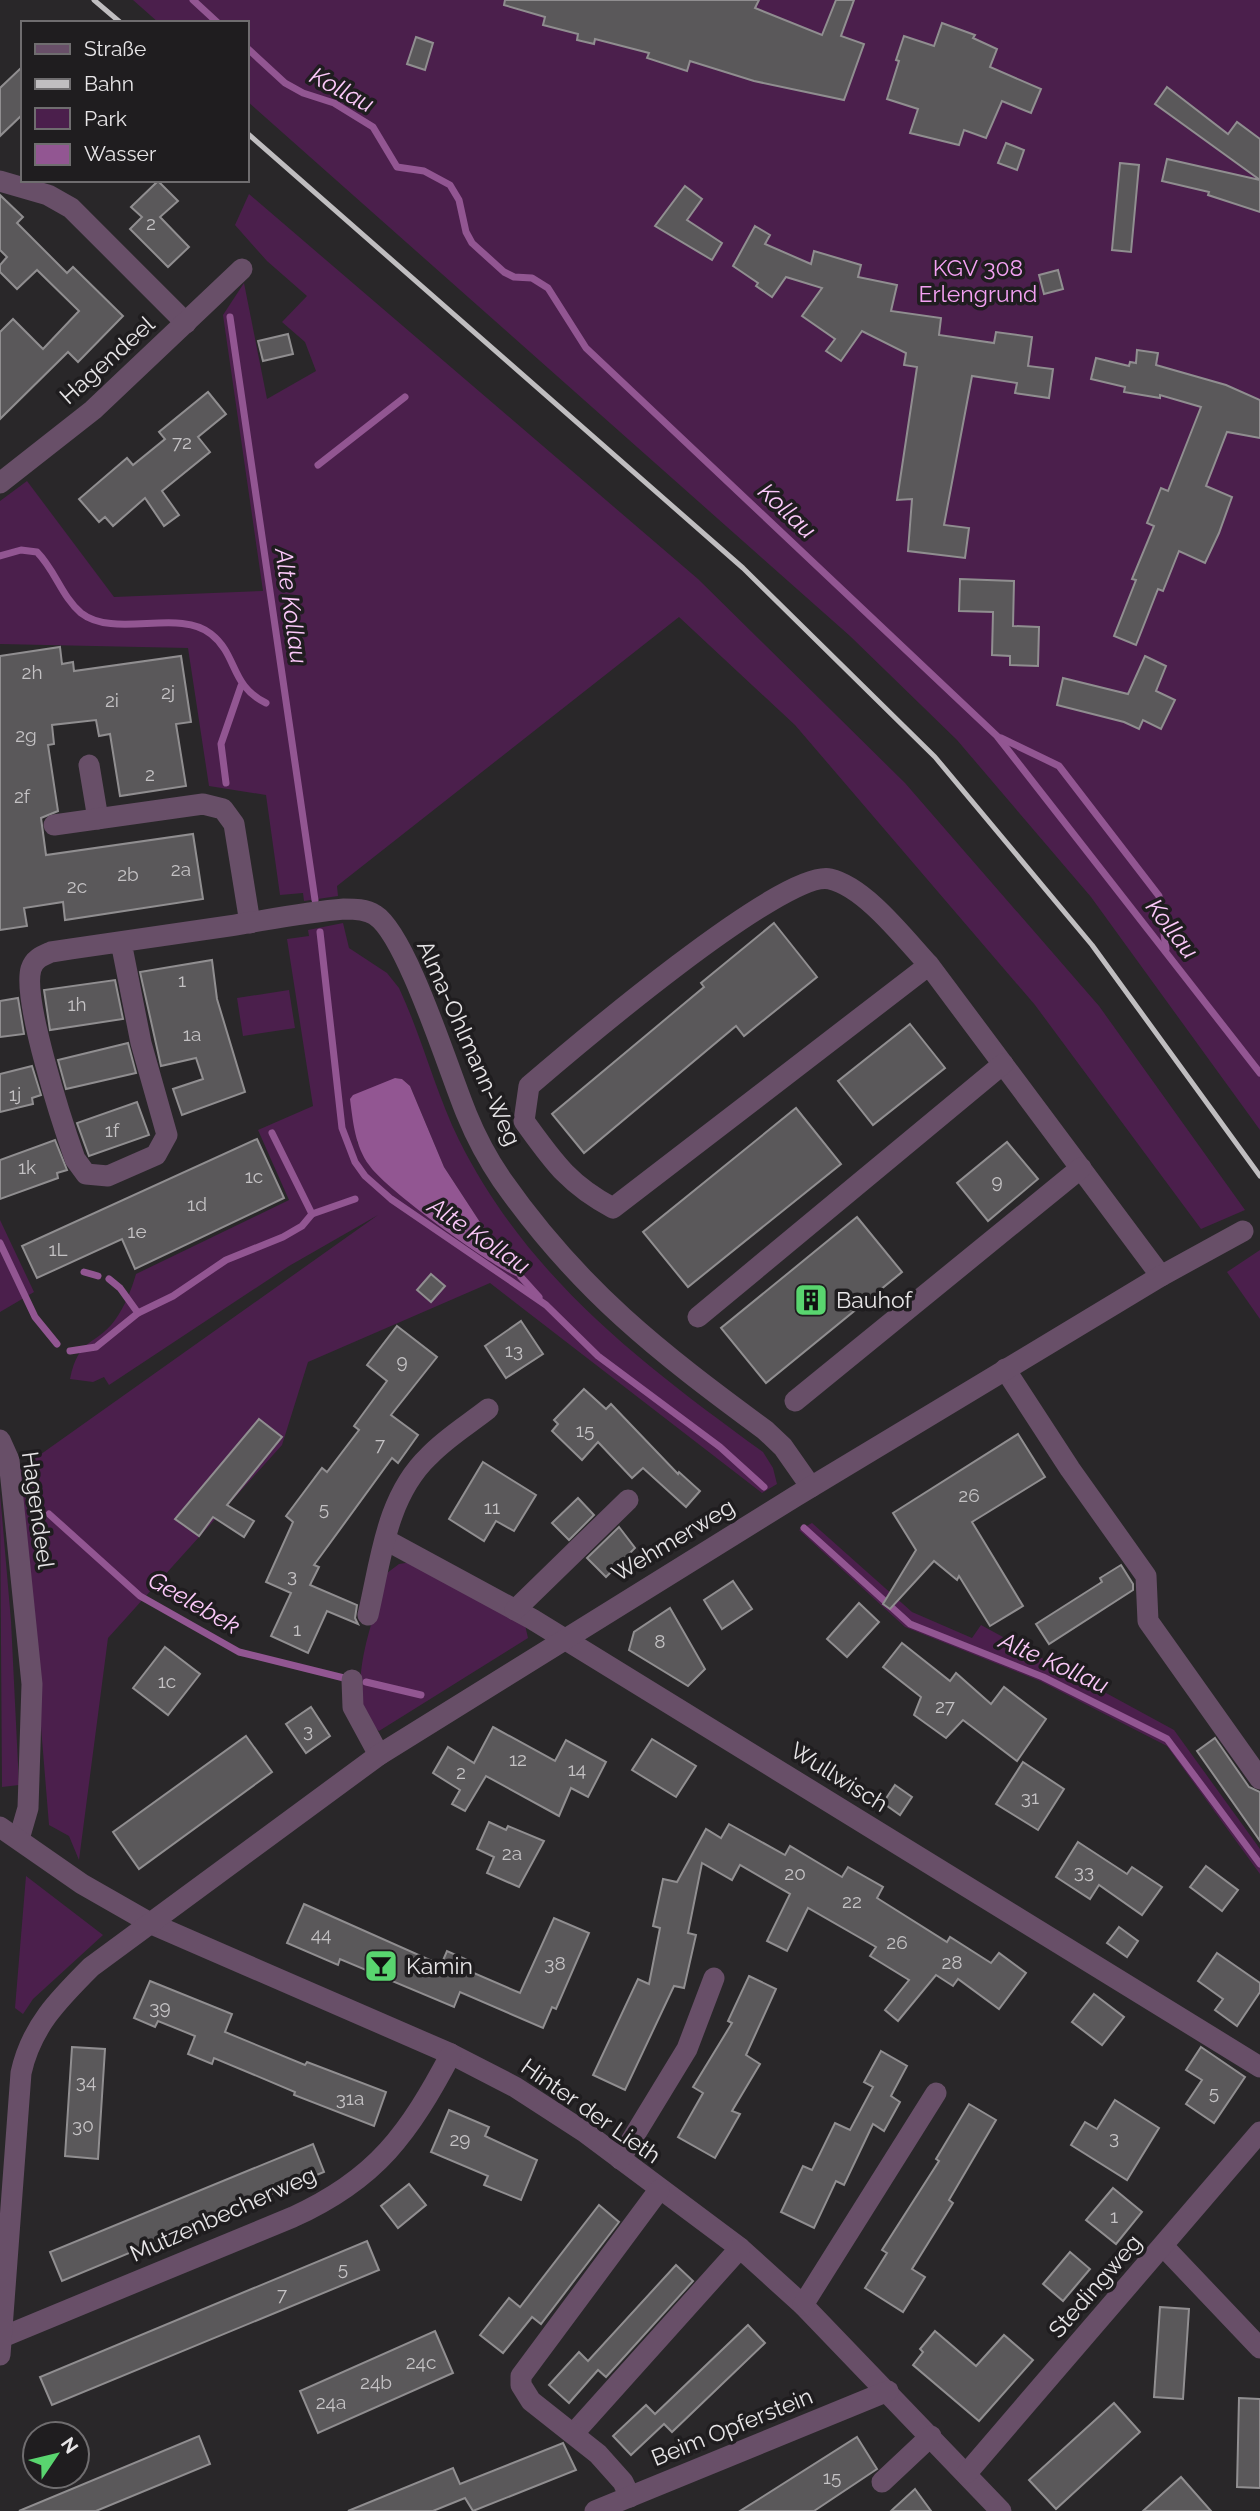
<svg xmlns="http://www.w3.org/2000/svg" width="1260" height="2511" font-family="Raleway,sans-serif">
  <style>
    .green { fill: #4b1f4c; fill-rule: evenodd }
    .water { fill: #925692 }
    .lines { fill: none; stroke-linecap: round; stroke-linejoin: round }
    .stream { stroke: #925692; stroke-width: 7 }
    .building { fill: #5a585a; stroke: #908e90; stroke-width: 2 }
    .minor { stroke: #684f68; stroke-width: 21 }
    .rail { stroke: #c0bec0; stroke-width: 5 }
    .labels { text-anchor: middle; stroke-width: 7; stroke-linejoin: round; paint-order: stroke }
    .number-label { font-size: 19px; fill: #c4c2c4 }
    .park-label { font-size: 23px; fill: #f4a1f3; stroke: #1f1d1f }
    .street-label { font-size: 23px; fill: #e7e5e7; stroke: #1f1d1f }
    .poi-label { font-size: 23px; fill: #e7e5e7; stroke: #1f1d1f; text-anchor: start }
    .water-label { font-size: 24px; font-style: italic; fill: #fcc9fa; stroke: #1f1d1f }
  </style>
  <rect width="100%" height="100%" fill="#292729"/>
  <g class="green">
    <path d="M133,0h1127v1130l-169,-233 -134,-157 -107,-104 -603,-535v-78h-88z"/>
    <path d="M249,194l449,385 207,204 194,223 146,204 -44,19 -166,-224 -240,-280 -116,-108 -342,269 1,10 -34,5 -1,-8 -23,2 -14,-100 -57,-9 -21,-138 -188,-4v-143l27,-20 87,116 149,-6 -40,-276 21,-32 23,116 49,-28 -11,-29 -23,-20 25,-26 -40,-35 -32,-36z"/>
    <path d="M343,923l6,25 38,25 12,15c23,49 36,103 60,152 69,138 183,224 304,312l10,16 4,16 -15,9 -272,-210 -182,79 -26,83 -174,193 -29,222 -10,-24 -20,-11 -29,-356 358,-254 -89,51 -180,119 -5,-8 -11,5 -23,-3c9,-43 25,-32 45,-59 10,-14 16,-29 21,-46l153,-74 -31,-70 55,-24 -26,-167 22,-3 -1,-6zM395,1078l7,1 8,7 34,81 47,72 30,34 -1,5 -127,-89 -24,-24 -12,-23z"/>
    <path d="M289,990l6,38 -52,8 -6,-38z"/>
    <path d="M0,1220l34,72 -34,20z"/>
    <path d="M1260,1250v69l-33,-47z"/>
    <path d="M0,1493l11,128 8,164 -17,2z"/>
    <path d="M812,1523l100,89 60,26 9,-13 193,105 86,119v25l-93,-128 -127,-65 -135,-54 -106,-97z"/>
    <path d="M412,1562l113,63 3,13 -149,93c-41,-31 -3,-117 8,-158l12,-9z"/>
    <path d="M26,1876l77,59 -70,64 -10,15 -8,-6z"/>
  </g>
  <path class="water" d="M395,1078l7,1 8,7 34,81 47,72 30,34 -1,5c-26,-10 -135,-89 -151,-113 -14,-19 -16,-43 -19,-66l3,-4z"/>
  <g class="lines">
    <g class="stream">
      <path d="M193,0l25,23"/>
      <path d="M247,48l38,35 18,10 31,10 39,24 24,40 27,4 26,14 9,15 7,32 6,11 32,29 10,5 18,1 16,10 38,60 411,388 263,337"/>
      <path d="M230,317l85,583"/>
      <path d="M318,465l87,-68"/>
      <path d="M0,556l21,-6 16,2c18,18 25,45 44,61 33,26 99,-5 130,21 27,21 19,52 55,69"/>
      <path d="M1001,738l58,28 100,130 7,53"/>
      <path d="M226,783l-5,-39 20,-58"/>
      <path d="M320,932l22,196 13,34 10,14 26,23 155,106 52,51 122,91 44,40"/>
      <path d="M272,1133l40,81"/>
      <path d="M0,1243l35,74 22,27"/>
      <path d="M84,1272l14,4"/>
      <path d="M521,1277l18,20"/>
      <path d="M109,1279l11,9 18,25"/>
      <path d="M70,1351l26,-4 42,-34 35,-17 53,-36 57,-23 19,-11 10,-12 43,-15"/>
      <path d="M49,1514l91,82 99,56 105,26"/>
      <path d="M804,1528l106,96 133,53 124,62 93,125"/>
      <path d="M366,1682l55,13"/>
    </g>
  </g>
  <g class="building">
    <path d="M505,0h254l-4,8 67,27 14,-35h18l-13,36 23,8 -20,56 -90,-19 -64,-20 -3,10 -40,-13 2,-5 -54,-14 -1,5 -17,-4 1,-6 -35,-9 2,-8 -41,-12z"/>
    <path d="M942,23l33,12 -2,3 24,11 -7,18 51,22 -10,24 -29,-12 -16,37 -22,-8 -5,15 -49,-12 8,-24 -31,-10 12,-38 -3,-1 8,-24 30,10z"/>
    <path d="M416,37l17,6 -8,27 -18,-6z"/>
    <path d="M23,66v48l-23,22v-48z"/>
    <path d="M1167,87l61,47 9,-12 23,17v73l-52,-17 1,-3 -47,-11 5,-22 93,21 -105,-76z"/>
    <path d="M1006,143l18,7 -7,20 -19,-7z"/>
    <path d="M1120,163l19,2 -8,87 -19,-2z"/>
    <path d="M158,181l20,20 -18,16 29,30 -21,20 -38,-38 12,-12 -11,-10z"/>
    <path d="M685,186l17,13 -15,21 35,23 -10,17 -57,-34z"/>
    <path d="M0,195l23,22 -6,6 50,50 6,-6 50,49 -45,46 -10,-10 -68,67v-87l13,-13 30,30 36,-38 -42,-41 -20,19 -17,-17v-7l7,-8 -7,-7z"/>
    <path d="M755,226l15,9 -5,9 46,20 3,-13 47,14 -3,12 39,8 -6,26 50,7 -2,17 55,8 2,-11 36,5 -4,29 25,3 -4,29 -34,-5 2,-10 -45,-7 -28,149 25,3 -4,30 -57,-7 4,-52 -15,1 20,-133 -13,-2 2,-12 -44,-22 -21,30 -15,-10 9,-12 -33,-23 20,-28 -36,-11 -14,20 -16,-11 2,-3 -25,-17z"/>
    <path d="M1058,270l5,19 -19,5 -5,-19z"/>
    <path d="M288,334l5,20 -30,7 -5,-20z"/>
    <path d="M1137,350l21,3 -2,12 70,20 34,15v38l-33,-6 -21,54 26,11 -13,36 -14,30 -26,-12 -16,40 -5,-2 -22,56 -22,-9 22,-56 -4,-1 22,-53 -7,-3 14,-35 7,3 33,-84 -41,-12v3l-36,-6 1,-5 -34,-8 5,-21 33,8 1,-4 6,1z"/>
    <path d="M208,392l18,22 -28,23 12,15 -48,39 17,24 -15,11 -19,-28 -32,28 -8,-9 -6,5 -20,-23 48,-41 6,7 32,-26 -6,-7z"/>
    <path d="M960,579l54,2 -1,45 26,1 -1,39 -28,-1v-9l-18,-1 1,-43 -34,-1z"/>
    <path d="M60,647l2,17 11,-2 1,9 107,-15 10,66 -15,2 10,62 -66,10 -10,-62 -11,2 -3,-16 -44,5 2,19 -6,1 10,66 -17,7 5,37 147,-21 10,65 -138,21 -2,-18 -39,6 3,18 -27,4v-274z"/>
    <path d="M1145,656l21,10 -10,25 19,9 -14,29 -18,-9 -4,9 -15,-7 -67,-17 6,-27 65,16z"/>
    <path d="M774,923l43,54 -73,59 -8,-10 -152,127 -32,-39 152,-127 -3,-4z"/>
    <path d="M212,960l5,39 28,93 -63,23 -9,-26 30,-10 -7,-21 -35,8 -21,-94z"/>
    <path d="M115,980l8,39 -73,11 -6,-40z"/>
    <path d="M18,998l6,36 -24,3v-36z"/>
    <path d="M910,1024l35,44 -72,57 -35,-44z"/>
    <path d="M128,1043l8,30 -70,16 -8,-29z"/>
    <path d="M32,1066l9,29 -9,3 1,6 -33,8v-38z"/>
    <path d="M137,1102l12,33 -60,21 -12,-33z"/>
    <path d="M796,1108l45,56 -153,123 -45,-55z"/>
    <path d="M257,1139l27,59 -149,71 -13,-30 -85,39 -15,-32z"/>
    <path d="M55,1140l12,30 -10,3 1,5 -58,21v-39z"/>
    <path d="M1007,1142l31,37 -50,42 -31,-38z"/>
    <path d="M857,1217l45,55 -136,111 -45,-55z"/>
    <path d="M431,1274l14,12 -14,16 -14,-12z"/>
    <path d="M521,1321l22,33 -37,24 -21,-32z"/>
    <path d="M397,1326l40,31 -46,58 27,20 -20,28 -6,-5 -78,107 5,2 -9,18 47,20 -2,13 3,6 -31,-13 -19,42 -37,-17 20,-43 -25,-11 27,-60 -7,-6 36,-48 5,4 32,-42 -5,-4 33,-45 -20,-16z"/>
    <path d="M584,1389l22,20 5,-5 67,70 1,-2 21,19 -14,16 -43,-39 -11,10 -34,-36 -16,18 -30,-29 6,-7 -4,-4z"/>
    <path d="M259,1419l23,18 -55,68 27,16 -10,16 -31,-20 -14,19 -24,-17z"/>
    <path d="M1018,1434l27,43 -73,45 51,84 -33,20 -31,-50 -2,4 -23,-19 -44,48 -7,-5 33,-54 -23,-37z"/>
    <path d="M483,1462l53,33 -22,36 -18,-10 -12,20 -35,-22z"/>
    <path d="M578,1498l16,17 -25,25 -17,-17z"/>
    <path d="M619,1527l16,21 -29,29 -19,-19z"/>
    <path d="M1121,1565l12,19v6l-84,54 -13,-20 66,-42 -2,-4z"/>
    <path d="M733,1581l19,28 -30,20 -18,-29z"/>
    <path d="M859,1603l20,19 -32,35 -20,-18z"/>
    <path d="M670,1608l35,61 -17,17 -59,-36 5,-18z"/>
    <path d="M902,1643l48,38 6,-8 35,31 13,-17 42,32 -29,42 -54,-41 -17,18 -32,-23 7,-18 -38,-30z"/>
    <path d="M165,1647l35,27 -32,41 -35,-27z"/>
    <path d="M311,1707l19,29 -24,17 -20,-29z"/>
    <path d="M493,1727l62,34 11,-21 40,22 -18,35 -17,-9 -12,28 -73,-40 -21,35 -13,-7 8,-14 -27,-17 15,-26 26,16z"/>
    <path d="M246,1736l26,36 -133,97 -26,-37z"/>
    <path d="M1215,1738l34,49 11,5v49l-63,-90z"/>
    <path d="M652,1739l44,27 -20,31 -44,-27z"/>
    <path d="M1023,1762l41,27 -26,41 -42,-26z"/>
    <path d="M895,1785l17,12 -12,18 -17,-12z"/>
    <path d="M489,1822l17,8 2,-4 36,15 -25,46 -32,-14 7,-16 -17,-8z"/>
    <path d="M729,1824l56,31 5,-9 52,31 6,-10 35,20 -6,11 70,44 3,-5 41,26 8,-10 27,20 -27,36 -41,-30 -5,7 -17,-11 -38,46 -13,-11 24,-30 -39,-24 6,-9 -68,-39 -21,43 -20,-10 23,-47 -50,-29 -8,15 -30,-17 -14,70 8,2 -12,53 -10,-2 -49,104 -32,-15 45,-96 11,5 11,-56 -7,-2 10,-47 14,3 29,-53 15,9z"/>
    <path d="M1078,1842l49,32 5,-7 30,20 -20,28 -43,-30 -9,14 -34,-22z"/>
    <path d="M1206,1866l32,24 -16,21 -32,-24z"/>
    <path d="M304,1904l137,61 6,-14 25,11 -3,9 51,22 34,-75 35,15 -33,76 -4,-2 -9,21 -83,-36 -6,15 -114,-48 -2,6 -51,-22z"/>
    <path d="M1119,1927l19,14 -11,16 -20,-14z"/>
    <path d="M1217,1953l43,30v9l-23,34 -22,-16 8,-11 -25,-18z"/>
    <path d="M749,1976l27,13 -30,66 14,9 -28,47 8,3 -25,44 -37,-21 25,-44 -10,-6 39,-64 -4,-2z"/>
    <path d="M150,1981l82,33 -7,18 80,33 2,-3 79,30 -12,34 -80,-31 1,-3 -81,-34 -2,6 -24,-10 7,-18 -37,-15 -3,6 -21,-9z"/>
    <path d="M1094,1994l30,23 -22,28 -30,-23z"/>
    <path d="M72,2047l33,2 -7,110 -33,-3z"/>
    <path d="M1201,2047l44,30 -31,46 -28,-19 16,-24 -16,-10z"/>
    <path d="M881,2051l26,15 -16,30 9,6 -16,29 -11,-7 -29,61 -8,-4 -22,47 -33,-16 22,-46 9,4 23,-47 15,7 23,-43 -9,-5z"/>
    <path d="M1115,2100l44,28 -32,52 -56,-35 14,-23 12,7z"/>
    <path d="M969,2104l27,16 -47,80 4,3 -41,66 13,8 -22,35 -38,-24 22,-35 -5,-3 57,-89 -3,-2z"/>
    <path d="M449,2110l40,17 -4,9 52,24 -16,40 -37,-15 4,-9 -57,-24z"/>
    <path d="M313,2144l11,28 -262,109 -12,-29z"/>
    <path d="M409,2184l17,21 -28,23 -17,-22z"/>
    <path d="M1113,2188l29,24 -26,32 -30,-24z"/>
    <path d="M599,2205l20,17 -78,102 -9,-7 -29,36 -23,-18 29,-37 11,9z"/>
    <path d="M367,2241l12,29 -327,135 -12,-28z"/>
    <path d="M1070,2252l20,17 -27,32 -20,-17z"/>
    <path d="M676,2265l17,16 -87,96 -8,-7 -29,33 -20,-18 30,-33 9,9z"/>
    <path d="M1160,2307l29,2 -6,90 -29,-2z"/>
    <path d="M748,2325l17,18 -93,89 -8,-8 -33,31 -18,-19 33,-31 9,9z"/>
    <path d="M435,2331l18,42 -135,60 -18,-42z"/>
    <path d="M935,2331l41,35 28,-31 29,25 -54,61 -66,-56 10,-13 -3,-3z"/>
    <path d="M1239,2398l21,1v89l-23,-1z"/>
    <path d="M1114,2403l26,29 -84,77 -27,-29z"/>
    <path d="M199,2436l11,28 -114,47h-77z"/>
    <path d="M857,2437l20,32 -63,42h-74z"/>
    <path d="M563,2443l13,27 -103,41 -8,-13 -32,13h-85l105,-43 7,16z"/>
    <path d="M1181,2477l30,34h-68z"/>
    <path d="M915,2489l16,22h-40z"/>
  </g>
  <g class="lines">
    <g class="minor">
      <path d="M0,181l48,14 23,13 115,115"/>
      <path d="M0,483l93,-73 149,-141"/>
      <path d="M89,765l9,54"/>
      <path d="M54,825l149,-21 20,5 11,15 16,99"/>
      <path d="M121,942l20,101 26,92 -11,20 -48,21 -22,-2 -11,-15c-12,-34 -53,-159 -44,-190 3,-10 11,-13 20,-17 59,-9 118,-17 178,-26 38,-6 77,-14 115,-17 10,0 22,0 31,6 32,20 75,160 92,200 9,22 22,46 35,65 77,110 157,172 263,250l18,17 28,40"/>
      <path d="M929,965c-25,-27 -64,-78 -99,-86 -46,-11 -259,171 -301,207l-5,35c29,40 44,63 89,87l316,-243 232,311"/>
      <path d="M698,1317l305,-253"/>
      <path d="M1005,1369l65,100 76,107 2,45 112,158"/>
      <path d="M795,1401l286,-233"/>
      <path d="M0,1440l9,20 23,224 -4,124 -9,31"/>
      <path d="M386,1540l146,79 728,448"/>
      <path d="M515,1610l113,-110"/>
      <path d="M368,1615c13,-55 18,-118 61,-159 17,-18 40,-32 59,-47"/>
      <path d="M352,1680l1,27 26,48"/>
      <path d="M0,1827l82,57 70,40 299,130 64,33 71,46 154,115 63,57 198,206"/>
      <path d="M620,2159l67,-110 27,-71"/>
      <path d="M1164,2247l96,101"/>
      <path d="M803,2305l133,-212"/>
      <path d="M0,2338l293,-121c84,-38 116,-84 158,-163"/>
      <path d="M0,2355l21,-282c10,-46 37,-73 70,-106l288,-212 417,-259 365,-220 82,-45"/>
      <path d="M574,2433l166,-185"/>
      <path d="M967,2473l293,-341"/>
      <path d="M882,2482l49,-46"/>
      <path d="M630,2497l-7,-15 -25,-28 -67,-53 -10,-16v-9l138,-186"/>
      <path d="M595,2511l293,-120"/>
    </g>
    <g class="rail">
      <path d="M94,0l27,23"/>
      <path d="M247,133l496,435 192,189 157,188 168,231"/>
    </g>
  </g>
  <defs>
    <symbol id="building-square" viewBox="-11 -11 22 22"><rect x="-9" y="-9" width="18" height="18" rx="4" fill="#59d56f" stroke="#1f1d1f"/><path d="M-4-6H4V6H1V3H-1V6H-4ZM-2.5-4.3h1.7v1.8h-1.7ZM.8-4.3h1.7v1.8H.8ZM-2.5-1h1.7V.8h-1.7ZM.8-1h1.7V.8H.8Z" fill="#111"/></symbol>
    <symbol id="bar-square" viewBox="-11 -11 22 22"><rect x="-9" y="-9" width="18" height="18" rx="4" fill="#59d56f" stroke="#1f1d1f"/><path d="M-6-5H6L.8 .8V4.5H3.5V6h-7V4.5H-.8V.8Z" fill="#111"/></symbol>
  </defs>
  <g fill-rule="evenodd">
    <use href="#building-square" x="792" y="1281" width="38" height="38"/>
    <use href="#bar-square" x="362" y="1947" width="38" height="38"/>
  </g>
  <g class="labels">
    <g class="number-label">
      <text x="151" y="230">2</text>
      <text x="182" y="449">72</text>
      <text x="32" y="679">2h</text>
      <text x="168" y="699">2j</text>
      <text x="112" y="707">2i</text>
      <text x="26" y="742">2g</text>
      <text x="150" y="781">2</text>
      <text x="22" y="803">2f</text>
      <text x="181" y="876">2a</text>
      <text x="128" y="881">2b</text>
      <text x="77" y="893">2c</text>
      <text x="182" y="987">1</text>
      <text x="77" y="1011">1h</text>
      <text x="192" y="1041">1a</text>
      <text x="15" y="1101">1j</text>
      <text x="112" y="1137">1f</text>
      <text x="27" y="1174">1k</text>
      <text x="254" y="1183">1c</text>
      <text x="997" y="1188">9</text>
      <text x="197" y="1211">1d</text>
      <text x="137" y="1238">1e</text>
      <text x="58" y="1256">1L</text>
      <text x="514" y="1357">13</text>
      <text x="402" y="1368">9</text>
      <text x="585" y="1437">15</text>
      <text x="380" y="1451">7</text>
      <text x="969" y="1502">26</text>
      <text x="492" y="1514">11</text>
      <text x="324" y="1515">5</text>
      <text x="292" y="1582">3</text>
      <text x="297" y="1636">1</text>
      <text x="660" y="1648">8</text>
      <text x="167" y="1688">1c</text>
      <text x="945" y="1713">27</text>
      <text x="308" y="1737">3</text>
      <text x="518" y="1766">12</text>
      <text x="577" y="1776">14</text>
      <text x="461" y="1779">2</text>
      <text x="1030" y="1804">31</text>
      <text x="512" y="1860">2a</text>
      <text x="1084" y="1878">33</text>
      <text x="795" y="1880">20</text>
      <text x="852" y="1908">22</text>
      <text x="321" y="1941">44</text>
      <text x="897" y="1949">26</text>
      <text x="952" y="1969">28</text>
      <text x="555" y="1970">38</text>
      <text x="160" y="2014">39</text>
      <text x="86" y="2088">34</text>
      <text x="1214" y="2099">5</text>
      <text x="350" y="2105">31a</text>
      <text x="83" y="2132">30</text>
      <text x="1114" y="2144">3</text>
      <text x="460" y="2146">29</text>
      <text x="1114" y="2223">1</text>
      <text x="343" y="2275">5</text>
      <text x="282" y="2301">7</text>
      <text x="421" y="2369">24c</text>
      <text x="376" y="2389">24b</text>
      <text x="331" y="2409">24a</text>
      <text x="832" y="2484">15</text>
    </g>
    <g class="park-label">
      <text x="978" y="276">KGV 308<tspan x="978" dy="26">Erlengrund</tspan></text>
    </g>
    <g class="street-label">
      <text transform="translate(107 360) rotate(-42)" y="8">Hagendeel</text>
      <text transform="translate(469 1043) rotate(66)" y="8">Alma-Ohlmann-Weg</text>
      <text transform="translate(38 1510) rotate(82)" y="8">Hagendeel</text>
      <text transform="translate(673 1540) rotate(-31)" y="8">Wehmerweg</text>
      <text transform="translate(839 1777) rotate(32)" y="8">Wullwisch</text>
      <text transform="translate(591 2111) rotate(35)" y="8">Hinter der Lieth</text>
      <text transform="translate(223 2214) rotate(-24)" y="8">Mutzenbecherweg</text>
      <text transform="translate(1095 2286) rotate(-49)" y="8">Stedingweg</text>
      <text transform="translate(732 2427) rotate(-22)" y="8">Beim Opferstein</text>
    </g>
    <g class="poi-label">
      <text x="836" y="1308">Bauhof</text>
      <text x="406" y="1974">Kamin</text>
    </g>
    <g class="water-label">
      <text transform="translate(342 90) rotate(28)" y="8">Kollau</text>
      <text transform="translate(787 511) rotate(43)" y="8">Kollau</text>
      <text transform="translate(291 606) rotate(82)" y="8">Alte Kollau</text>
      <text transform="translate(1172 929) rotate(52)" y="8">Kollau</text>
      <text transform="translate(479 1236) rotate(34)" y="8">Alte Kollau</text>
      <text transform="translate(194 1603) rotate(30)" y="8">Geelebek</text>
      <text transform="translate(1054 1663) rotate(24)" y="8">Alte Kollau</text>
    </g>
  </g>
  <rect x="21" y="21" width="228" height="161" fill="#1f1d1f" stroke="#6f6d6f" stroke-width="2"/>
  <rect x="35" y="44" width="35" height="10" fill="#684f68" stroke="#6f6d6f" stroke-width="2"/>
  <text x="84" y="56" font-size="21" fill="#e7e5e7">Straße</text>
  <rect x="35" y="79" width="35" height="10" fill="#c0bec0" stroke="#6f6d6f" stroke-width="2"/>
  <text x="84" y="91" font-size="21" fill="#e7e5e7">Bahn</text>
  <rect x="35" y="108" width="35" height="21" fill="#4b1f4c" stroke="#6f6d6f" stroke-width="2"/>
  <text x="84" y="126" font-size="21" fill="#e7e5e7">Park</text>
  <rect x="35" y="144" width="35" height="21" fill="#925692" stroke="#6f6d6f" stroke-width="2"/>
  <text x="84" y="161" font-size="21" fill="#e7e5e7">Wasser</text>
  <g transform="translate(56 2455) rotate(55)"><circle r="33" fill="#1f1d1f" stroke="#6f6d6f" stroke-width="2"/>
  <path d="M0-5L12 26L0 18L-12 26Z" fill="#59d56f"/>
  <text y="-10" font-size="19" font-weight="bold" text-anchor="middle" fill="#e7e5e7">N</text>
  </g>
</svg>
